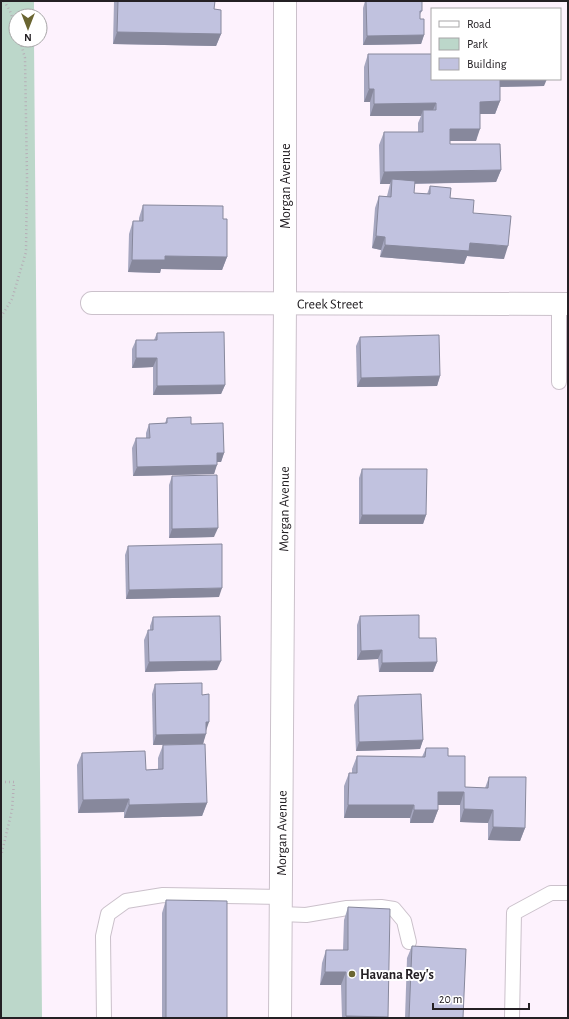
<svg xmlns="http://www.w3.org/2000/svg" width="569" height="1019" font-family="'Alegreya Sans',sans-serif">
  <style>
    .green { fill: #bcd7ca }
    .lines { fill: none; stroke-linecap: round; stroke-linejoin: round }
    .service-casing { stroke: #cbc1cb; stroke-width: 16 }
    .minor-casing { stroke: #cbc1cb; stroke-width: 24 }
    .path { stroke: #b6adb6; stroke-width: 2.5; stroke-dasharray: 1 3; stroke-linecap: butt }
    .service { stroke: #fff; stroke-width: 14 }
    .minor { stroke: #fff; stroke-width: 22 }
    .wall { fill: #a6a7c0 }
    .shaded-wall { fill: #87889c }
    .building { fill: #c1c2df; stroke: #87889c }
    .poi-dot { fill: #6a6531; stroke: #fff; stroke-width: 1.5 }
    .labels { text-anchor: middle; stroke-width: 4; stroke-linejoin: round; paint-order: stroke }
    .street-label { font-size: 14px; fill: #242024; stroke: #fff }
    .poi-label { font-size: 14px; font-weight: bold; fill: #242024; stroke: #fff; text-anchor: start }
  </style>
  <rect width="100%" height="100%" fill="#fdf2fd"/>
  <path class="green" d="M1,1h33v15h-18v24h18l8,978h-41z"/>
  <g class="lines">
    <defs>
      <g id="service">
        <path d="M559,304v78"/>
        <path d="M281,914l25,1 41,-7 34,-1 13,2 10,12 5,21"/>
        <path d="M104,1018l-1,-82 5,-22 18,-13 37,-6 118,2"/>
        <path d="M512,1018l2,-105 37,-20h17"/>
      </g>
      <g id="minor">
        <path id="s1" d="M92,303l476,1"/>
        <path id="s2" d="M280,1018l5,-715v-302"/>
      </g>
    </defs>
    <use href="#service" class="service-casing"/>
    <use href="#minor" class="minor-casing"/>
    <g class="path">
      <path d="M4,1l6,10 6,17"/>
      <path d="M1,317l11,-18 14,-47 1,-75 -2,-119 -5,-18"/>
      <path d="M1,782h13l-2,28 -11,46"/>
    </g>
    <use href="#service" class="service"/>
    <use href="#minor" class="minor"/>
  </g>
  <g class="wall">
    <path d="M114,1h101l-1,8 7,25 -5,12 -103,-2z"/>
    <path d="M365,1h57v10l-2,3v5l4,16 -3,9 -58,1v-37z"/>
    <path d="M368,54l64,25 112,7 -44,1v14l-5,13h-15l-4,27h-26v3l51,26 -5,12 -82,2v9l13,1 3,-8 20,12 23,15 31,46 -37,-3 -3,8 -84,-7 1,-7 -9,-2 3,-40 4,-12h8l3,-12h-10l-1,-39 5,-13h34v-9l3,-7h-51v-14h-6v-35z"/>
    <path d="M143,205l80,14 4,38 -5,13 -61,-1 -1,4 -32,-1 1,-38 4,-13h6v-3z"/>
    <path d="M157,333l68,52 -4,9 -68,1v-28l-21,1v-19l4,-9h18z"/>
    <path d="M360,337l80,39 -3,10 -80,1 -1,-41z"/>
    <path d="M167,418l24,6 33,29 -3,9h-4l-3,12 -81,2 -1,-28 4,-10h10v-5l3,-9 16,-1z"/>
    <path d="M362,469l64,46 -3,9h-64v-46z"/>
    <path d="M172,476l42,61 -45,1v-53z"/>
    <path d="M128,546l91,51 -93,2 -1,-44z"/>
    <path d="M360,616l59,22 18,24 -4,10h-54l-1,-13 -21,1v-35z"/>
    <path d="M153,617l64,53 -72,2 -1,-32 4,-10h2v-4z"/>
    <path d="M155,684l47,11 4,35 -3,14 -50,1 -1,-51z"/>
    <path d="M358,696l65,44 -3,9 -64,2 -2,-46z"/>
    <path d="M163,745l44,58 -5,13 -78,2v-6l-46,1 -1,-48 5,-12 64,17 12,-1v-11z"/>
    <path d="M426,748l22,8 17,31 20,1 4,-11 36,51 -5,13 -32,-1v-17l-28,-1v-17h-22v5l-5,13h-23v-5h-66v-32l5,-13h3v-4l5,-13 65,1z"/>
    <path d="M166,900l61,118h-65v-105z"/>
    <path d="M348,907l39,111h-45l-1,-33h-21l2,-22 4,-13h17l1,-30z"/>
    <path d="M412,946l51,72h-58l2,-60z"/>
  </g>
  <g class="shaded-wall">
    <path d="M117,32l104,2 -5,12 -103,-2z"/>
    <path d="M424,35l-3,9 -58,1 4,-9z"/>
    <path d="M498,79h49l-3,7 -49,1z"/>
    <path d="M369,89h5l-4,13h-6z"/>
    <path d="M500,101l-5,13h-20l5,-12z"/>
    <path d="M436,103l-5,12 -8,-5 -2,6h-51l4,-12z"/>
    <path d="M450,129h30l-4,12h-31z"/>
    <path d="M501,170l-5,12 -104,2v-5l-2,5h-10l4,-12z"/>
    <path d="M376,236l9,1 -4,13 -9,-2z"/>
    <path d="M470,243l38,3 -4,13 -37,-3 -3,8 -84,-7 5,-12z"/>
    <path d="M165,256l62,1 -5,13 -61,-1 -1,4 -32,-1 4,-12z"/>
    <path d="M136,358h21l-4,9 -21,1z"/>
    <path d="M440,376l-3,10 -80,1 4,-9z"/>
    <path d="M225,385l-4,9 -68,1 4,-9z"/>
    <path d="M217,453h7l-3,9h-7z"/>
    <path d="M217,465l-3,9 -81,2 4,-9z"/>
    <path d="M362,515h64l-3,9h-64z"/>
    <path d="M218,528l-4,9 -45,1 3,-9z"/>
    <path d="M222,588l-3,9 -93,2 3,-9z"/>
    <path d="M382,650l-4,9 -21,1 4,-9z"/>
    <path d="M221,661l-4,9 -72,2 4,-10z"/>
    <path d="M437,662l-4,10h-54l3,-9z"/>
    <path d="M206,722h3l-3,9z"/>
    <path d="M206,734l-3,10 -50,1 3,-10z"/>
    <path d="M423,740l-3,9 -64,2 3,-9z"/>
    <path d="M438,792h26l-4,13h-27z"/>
    <path d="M129,799l-5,13 -46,1 5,-13z"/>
    <path d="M207,803l-5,13 -78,2 5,-13z"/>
    <path d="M348,805h66l-4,13h-66z"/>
    <path d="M464,809l29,1 -5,13 -28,-1z"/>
    <path d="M414,810h24l-5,13h-23z"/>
    <path d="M493,827l32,1 -5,13 -32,-1z"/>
    <path d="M325,972h21l-5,13h-21z"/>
    <path d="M346,1016l42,1 -1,1h-41z"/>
  </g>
  <g class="building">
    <path d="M118,1h97l-1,8 7,1v24l-104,-2z"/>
    <path d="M366,1h56v10h-2v8h4v16l-57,1z"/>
    <path d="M368,54h64v25h68v22l-20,1v27h-30v15h50l1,26 -117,2v-40h39v-22h13v-7l-62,1v-15h-5z"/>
    <path d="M392,179l23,2 -1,12 16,1v-8l21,2 -1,10 24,2 -1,13 38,3 -3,30 -38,-3 -1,8 -84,-6v-8l-9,-1 3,-40 12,1z"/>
    <path d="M143,205l80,1v13h4v38l-62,-1v4h-33l1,-39h10z"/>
    <path d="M224,332l1,53 -68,1v-28h-21v-18h21v-7z"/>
    <path d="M439,335l1,41 -79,2 -1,-41z"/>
    <path d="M191,417v7l32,-1 1,30h-7v12l-80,2 -1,-29h14l-1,-14 18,-1v-5z"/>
    <path d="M362,469h65l-1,46h-64z"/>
    <path d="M217,475l1,53 -46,1v-53z"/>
    <path d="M222,544v44l-93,2 -1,-44z"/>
    <path d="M419,615v23h17l1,24 -55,1v-13l-21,1 -1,-35z"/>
    <path d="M220,616l1,45 -72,1 -1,-32h5v-13z"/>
    <path d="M202,683v12l7,-1v28h-3v12l-50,1 -1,-51z"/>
    <path d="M421,694l2,46 -64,2 -1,-46z"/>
    <path d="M205,744l2,59 -78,2v-6l-46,1 -1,-47 63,-2 1,19 17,-1v-24z"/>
    <path d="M426,748h22v8h17v31l23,1 1,-11h37l-1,51 -32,-1v-17l-29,-1v-17h-26v18h-24v-5h-66l1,-32h8v-17l68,1z"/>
    <path d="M166,900l61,1v117h-61z"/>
    <path d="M348,907l42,2 -2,108 -42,-1v-44h-21l1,-22h22z"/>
    <path d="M412,946l54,3 -3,69h-54z"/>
  </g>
  <circle class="poi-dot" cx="352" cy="974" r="4"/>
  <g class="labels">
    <g class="street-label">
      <text transform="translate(285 186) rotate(-90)" y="5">Morgan Avenue</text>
      <text dy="5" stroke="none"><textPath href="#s1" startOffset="238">Creek Street</textPath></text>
      <text dy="5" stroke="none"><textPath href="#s2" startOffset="509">Morgan Avenue</textPath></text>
      <text dy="5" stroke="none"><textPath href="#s2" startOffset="185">Morgan Avenue</textPath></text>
    </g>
    <g class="poi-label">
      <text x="360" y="979">Havana Rey's</text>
    </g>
  </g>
  <rect width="569" height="1019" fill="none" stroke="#242024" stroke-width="4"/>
  <rect x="431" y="8" width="130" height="72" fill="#ffffff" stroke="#a7a6a7"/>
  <rect x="439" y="21" width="20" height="6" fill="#ffffff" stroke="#a7a6a7"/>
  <text x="467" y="28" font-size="12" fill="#242024">Road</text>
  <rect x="439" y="38" width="20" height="12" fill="#bcd7ca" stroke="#a7a6a7"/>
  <text x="467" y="48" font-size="12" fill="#242024">Park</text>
  <rect x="439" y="58" width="20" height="12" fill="#c1c2df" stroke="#a7a6a7"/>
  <text x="467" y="68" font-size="12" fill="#242024">Building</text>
  <g transform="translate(28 28) rotate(180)"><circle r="19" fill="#ffffff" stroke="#a7a6a7"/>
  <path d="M0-3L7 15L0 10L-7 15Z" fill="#6a6531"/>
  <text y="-6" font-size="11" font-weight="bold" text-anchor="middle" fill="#242024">N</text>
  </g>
  <path d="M433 1003v6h96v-6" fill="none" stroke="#242024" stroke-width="2"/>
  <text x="439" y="1003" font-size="12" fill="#242024" stroke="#ffffff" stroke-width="3" paint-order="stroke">20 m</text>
</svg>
